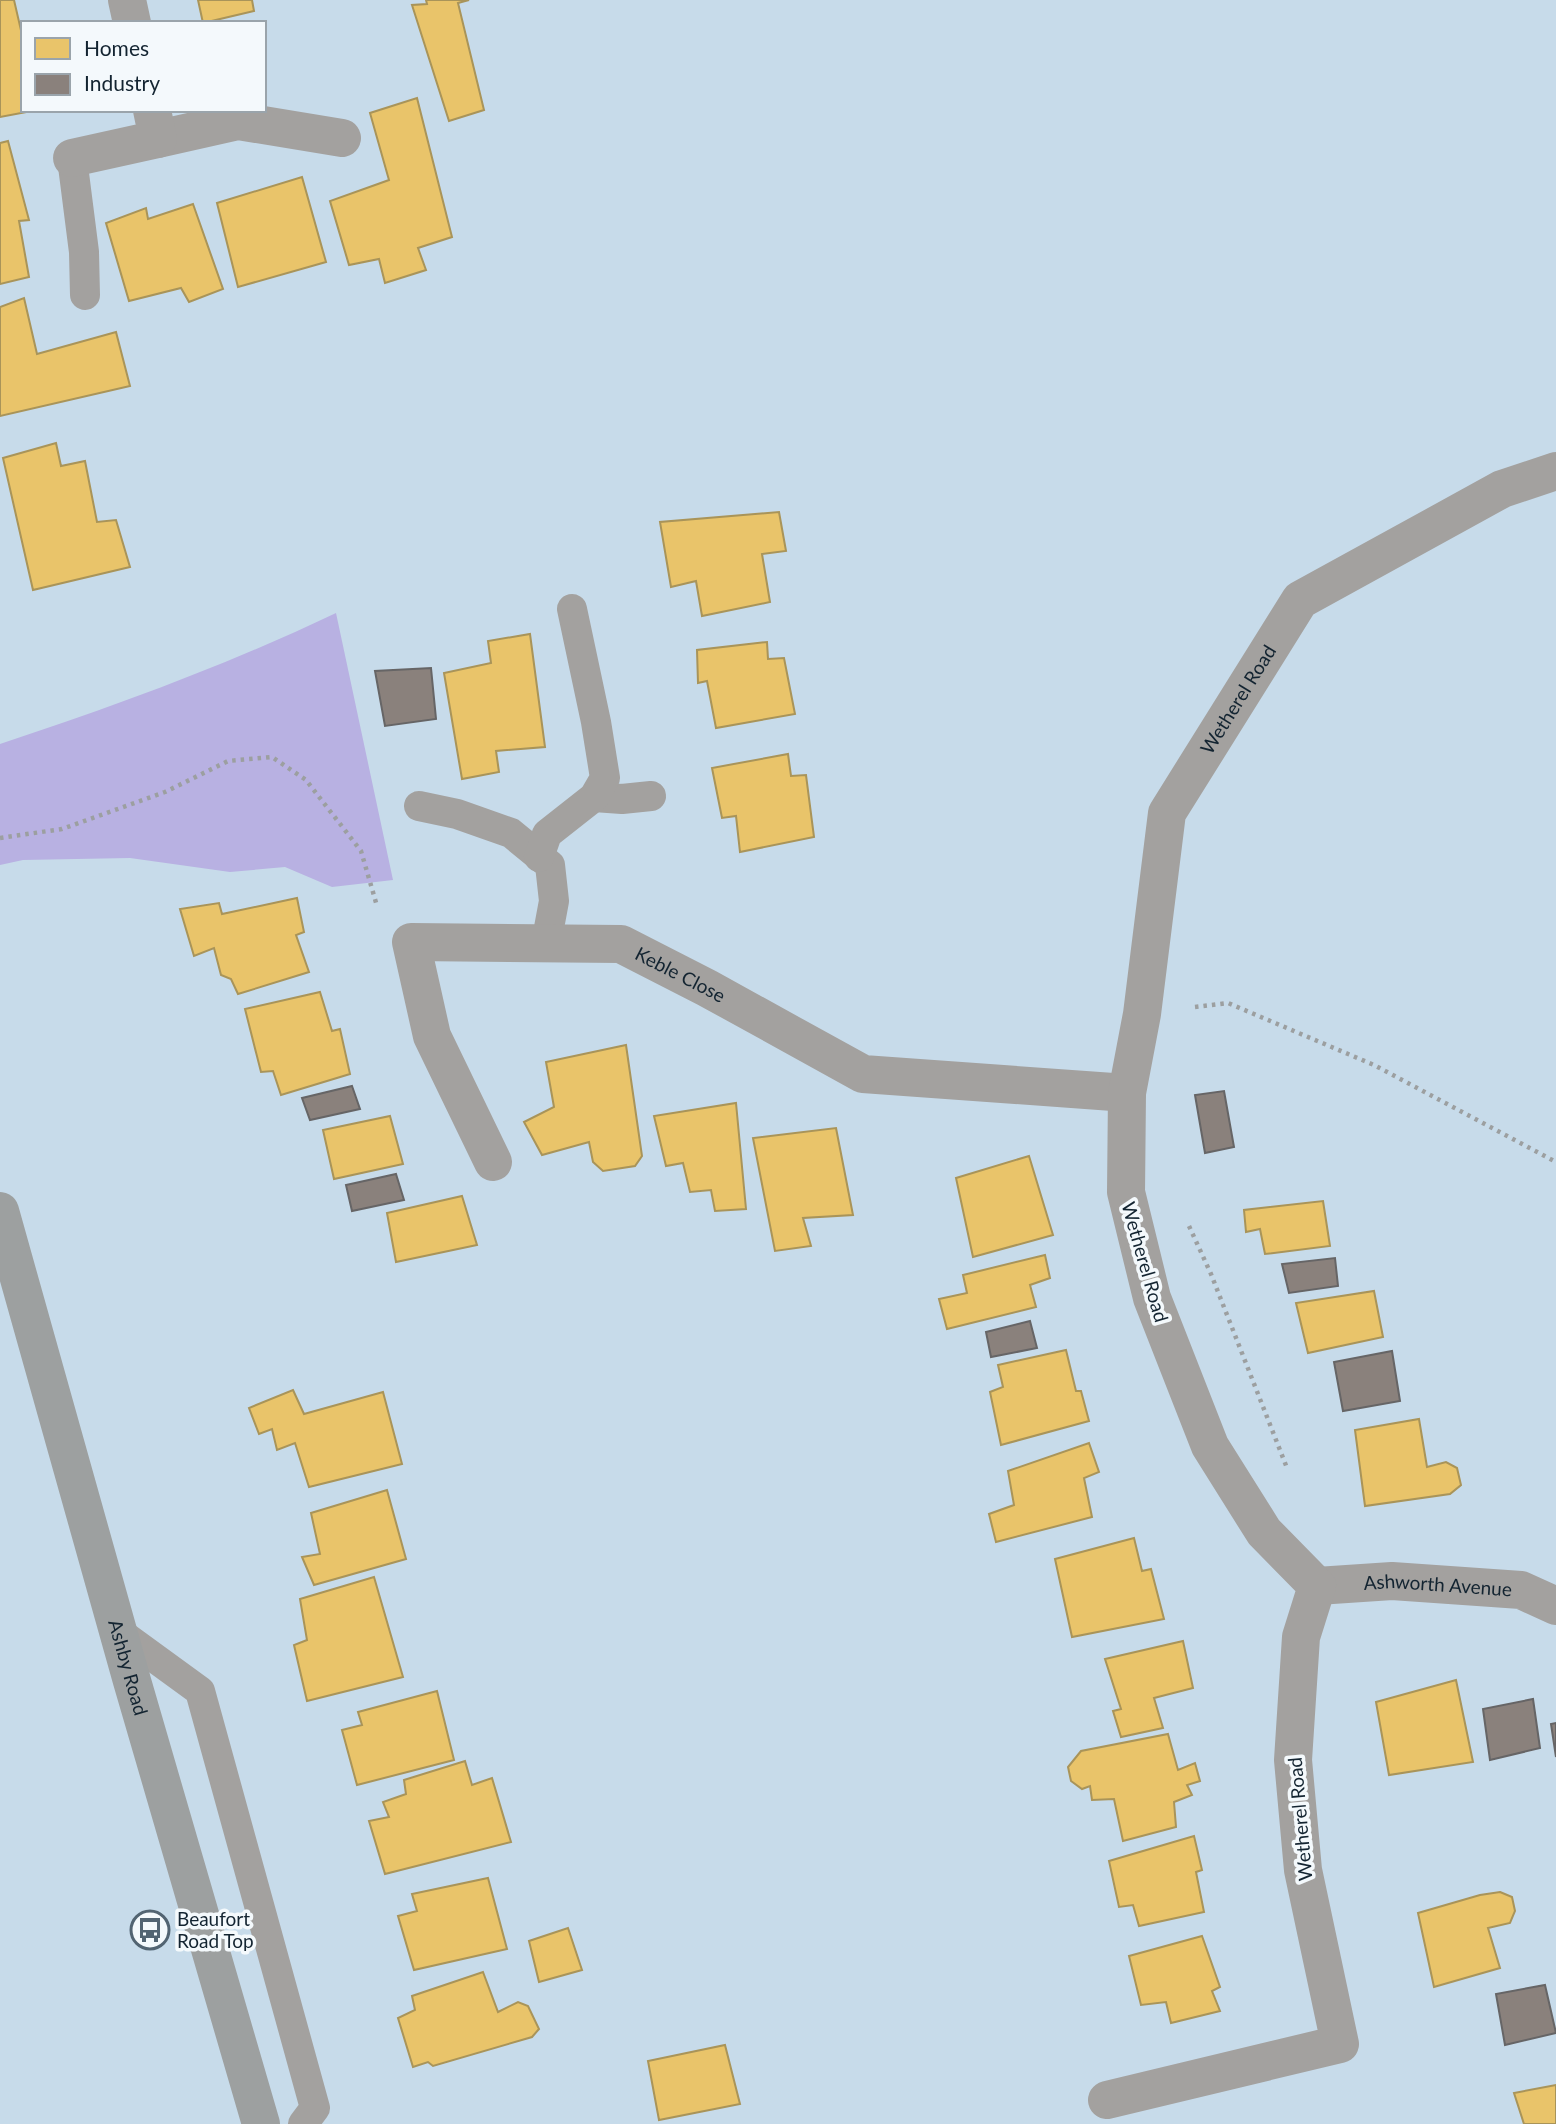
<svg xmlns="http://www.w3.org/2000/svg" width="1556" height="2124" font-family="Lato,sans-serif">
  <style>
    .forest { fill: #b8b1e2 }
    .homes { fill: #e9c46a; stroke: #a99459; stroke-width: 2 }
    .industry { fill: #8a817c; stroke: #666566; stroke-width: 2 }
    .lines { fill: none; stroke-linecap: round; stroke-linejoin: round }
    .path { stroke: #9c9fa0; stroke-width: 4.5; stroke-dasharray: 3.5 5; stroke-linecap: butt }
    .lane { stroke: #a3a19f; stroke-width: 30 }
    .street { stroke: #a3a19f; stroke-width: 38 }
    .highway { stroke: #9da0a0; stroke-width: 38 }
    .labels { text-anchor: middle; stroke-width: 7; stroke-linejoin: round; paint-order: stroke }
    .street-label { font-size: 19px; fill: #132431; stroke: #f4f9fc }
    .poi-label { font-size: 19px; fill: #132431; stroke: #f4f9fc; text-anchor: start }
  </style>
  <rect width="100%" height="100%" fill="#c7dbea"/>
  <path class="forest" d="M336,613l57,267 -61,7 -47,-20 -55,5 -100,-14 -107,2 -23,5v-121c115,-38 227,-79 336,-131z"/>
  <g class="homes">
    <path d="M0,0h14l9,39v71h14l-37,7z"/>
    <path d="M198,0h54l2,11 -51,12z"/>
    <path d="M426,0h43l-11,3 26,107 -35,11 -37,-116 15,-1z"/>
    <path d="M417,98l35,139 -34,11 8,22 -41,13 -6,-24 -30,6 -19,-64 59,-21 -19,-67z"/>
    <path d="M8,141l21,79 -10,1 10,56 -29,7v-141z"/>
    <path d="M302,177l24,85 -88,25 -21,-84z"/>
    <path d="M193,204l30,85 -34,13 -8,-14 -52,13 -23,-78 40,-15 2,11z"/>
    <path d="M24,298l13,56 79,-22 14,54 -130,30v-109z"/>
    <path d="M56,443l5,23 24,-5 12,61 19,-2 14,47 -97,23 -30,-132z"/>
    <path d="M779,512l7,39 -24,3 8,48 -68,14 -6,-35 -25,6 -11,-65z"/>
    <path d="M530,634l15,113 -49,4 3,21 -37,7 -18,-106 47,-10 -3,-22z"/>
    <path d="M767,642l1,17 16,-1 11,56 -79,14 -9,-47 -9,2 -1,-33z"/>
    <path d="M788,754l3,22 15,-1 8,62 -74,15 -4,-36 -14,2 -10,-50z"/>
    <path d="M297,898l7,34 -8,3 13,37 -71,22 -7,-15 -10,-4 -7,-27 -20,8 -14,-47 39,-6 3,11z"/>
    <path d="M320,992l12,39 8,-2 10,45 -69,21 -8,-24 -12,1 -16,-63z"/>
    <path d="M626,1045l16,111 -7,10 -32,5 -10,-9 -4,-20 -47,13 -18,-33 30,-15 -8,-45z"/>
    <path d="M736,1103l10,106 -31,2 -4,-21 -21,2 -7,-29 -17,3 -12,-50z"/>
    <path d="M390,1116l13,48 -69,15 -11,-49z"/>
    <path d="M836,1128l17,87 -50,3 8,28 -36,5 -22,-113z"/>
    <path d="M1029,1156l24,79 -80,22 -17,-79z"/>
    <path d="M462,1196l15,49 -81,17 -9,-49z"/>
    <path d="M1323,1201l7,45 -65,8 -5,-25 -14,3 -2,-22z"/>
    <path d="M1045,1255l5,23 -20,7 6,22 -89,22 -8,-30 28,-6 -4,-18z"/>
    <path d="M1374,1291l9,46 -75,16 -12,-50z"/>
    <path d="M1066,1350l10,41h5l8,30 -88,24 -11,-53 13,-5 -5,-22z"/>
    <path d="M293,1390l11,24 79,-22 19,72 -93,23 -14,-44 -18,7 -5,-21 -13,5 -10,-26z"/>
    <path d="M1419,1419l8,48 19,-5 11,6 4,17 -11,9 -85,12 -10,-76z"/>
    <path d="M1089,1443l10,29 -15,6 8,39 -96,25 -7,-28 25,-9 -6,-34z"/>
    <path d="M387,1490l19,69 -92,26 -12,-28 18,-3 -9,-41z"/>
    <path d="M1134,1538l8,33 9,-2 13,50 -92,18 -17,-78z"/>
    <path d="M374,1577l29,100 -96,24 -13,-56 13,-5 -7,-41z"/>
    <path d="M1183,1641l10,47 -39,10 9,30 -42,9 -8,-26 8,-2 -16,-50z"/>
    <path d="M1456,1680l17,82 -84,13 -13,-73z"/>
    <path d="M437,1691l17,69 -97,25 -15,-55 20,-5 -4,-13z"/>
    <path d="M1168,1734l10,36 17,-7 5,18 -13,4 5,10 -18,7 2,25 -53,14 -9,-42 -22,1 -2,-14 -8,3 -11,-8 -3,-14 13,-16z"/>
    <path d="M465,1761l7,24 20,-7 19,64 -126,32 -16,-53 20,-4 -6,-15 23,-8 -2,-14z"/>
    <path d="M1194,1836l8,34 -6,2 8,40 -65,14 -6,-21 -14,2 -10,-46z"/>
    <path d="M488,1878l19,71 -93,21 -16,-54 19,-5 -5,-17z"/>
    <path d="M1500,1892l12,5 3,14 -5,12 -22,5 12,40 -66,19 -16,-74 62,-18z"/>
    <path d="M568,1928l14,42 -43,12 -10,-41z"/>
    <path d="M1202,1936l18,51 -8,4 8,20 -49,12 -5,-21 -25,3 -12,-49z"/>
    <path d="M483,1972l15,40 20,-10 10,4 11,23 -7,8 -99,29 -5,-4 -15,5 -15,-49 17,-8 -3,-14z"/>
    <path d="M725,2045l15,59 -81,16 -11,-59z"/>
    <path d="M1556,2085v39h-32l-10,-31z"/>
  </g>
  <g class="industry">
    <path d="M431,668l5,51 -51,7 -10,-55z"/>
    <path d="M352,1086l8,23 -50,11 -8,-22z"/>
    <path d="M1224,1091l10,56 -29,6 -10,-58z"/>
    <path d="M396,1174l8,26 -52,11 -6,-26z"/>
    <path d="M1335,1258l3,28 -49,7 -7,-29z"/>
    <path d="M1030,1321l7,27 -46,9 -5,-25z"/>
    <path d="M1392,1351l8,50 -57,10 -9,-49z"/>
    <path d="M1533,1699l7,49 -50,12 -7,-51z"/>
    <path d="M1556,1723v34l-5,-33z"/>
    <path d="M1545,1985l11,48 -51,12 -9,-51z"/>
  </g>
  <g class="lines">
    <g class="path">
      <path d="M0,838l62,-9 103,-37 63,-31 44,-4 34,23 55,71 16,55"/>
      <path d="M1195,1007l33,-4 146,62 182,97"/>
      <path d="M1189,1226l22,48 76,194"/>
    </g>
    <g class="lane">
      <path d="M72,158l12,94 1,43"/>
      <path d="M594,797l28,2 29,-3"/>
      <path d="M419,806l38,8 54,19 39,32 4,36 -8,43"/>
      <path d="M539,857l8,-23 47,-37 11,-19 -9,-56 -24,-113"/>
      <path d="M119,1632l81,59 115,417 -12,16"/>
    </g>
    <g class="street">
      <path d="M127,0l5,23"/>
      <path d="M158,139l80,-18 104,17"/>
      <path d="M72,158l86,-19 -6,-29"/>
      <path id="s1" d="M493,1162l-61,-126 -21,-94 210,2 86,44 156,86 264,19"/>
      <path id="s2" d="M1317,1586l75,-5 129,9 35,16"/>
      <path id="s3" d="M1107,2100l233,-56 -37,-174 -10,-110 8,-123 16,-51 -53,-54 -54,-86 -58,-148 -26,-106 1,-99 15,-79 25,-201 133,-213 202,-111 54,-18"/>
    </g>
    <path class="highway" id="s4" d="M0,1211l132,470 129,443"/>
  </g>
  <defs>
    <symbol id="bus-ring" viewBox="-11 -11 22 22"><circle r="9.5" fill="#f4f9fc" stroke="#526472" stroke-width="1.5"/><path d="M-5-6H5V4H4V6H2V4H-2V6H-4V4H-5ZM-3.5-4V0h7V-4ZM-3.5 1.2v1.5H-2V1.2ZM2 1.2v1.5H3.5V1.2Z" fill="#526472"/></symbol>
  </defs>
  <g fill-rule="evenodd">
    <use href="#bus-ring" x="128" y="1908" width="44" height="44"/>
  </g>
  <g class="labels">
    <g class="street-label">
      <text dy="7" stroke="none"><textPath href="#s3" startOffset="1666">Wetherel Road</textPath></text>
      <text dy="7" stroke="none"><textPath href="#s1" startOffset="513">Keble Close</textPath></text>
      <text transform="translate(1145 1262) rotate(74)" y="7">Wetherel Road</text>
      <text dy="7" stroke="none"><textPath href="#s2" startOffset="121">Ashworth Avenue</textPath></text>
      <text dy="7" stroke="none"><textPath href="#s4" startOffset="474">Ashby Road</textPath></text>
      <text transform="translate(1300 1819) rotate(-95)" y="7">Wetherel Road</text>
    </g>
    <g class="poi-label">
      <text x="177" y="1926">Beaufort<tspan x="177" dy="22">Road Top</tspan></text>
    </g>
  </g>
  <rect x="21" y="21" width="245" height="91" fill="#f4f9fc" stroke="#9aa4ab" stroke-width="2"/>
  <rect x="35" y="38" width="35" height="21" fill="#e9c46a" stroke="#9aa4ab" stroke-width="2"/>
  <text x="84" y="56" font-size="21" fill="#132431">Homes</text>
  <rect x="35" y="74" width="35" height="21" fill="#8a817c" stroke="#9aa4ab" stroke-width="2"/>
  <text x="84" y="91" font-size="21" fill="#132431">Industry</text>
</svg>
